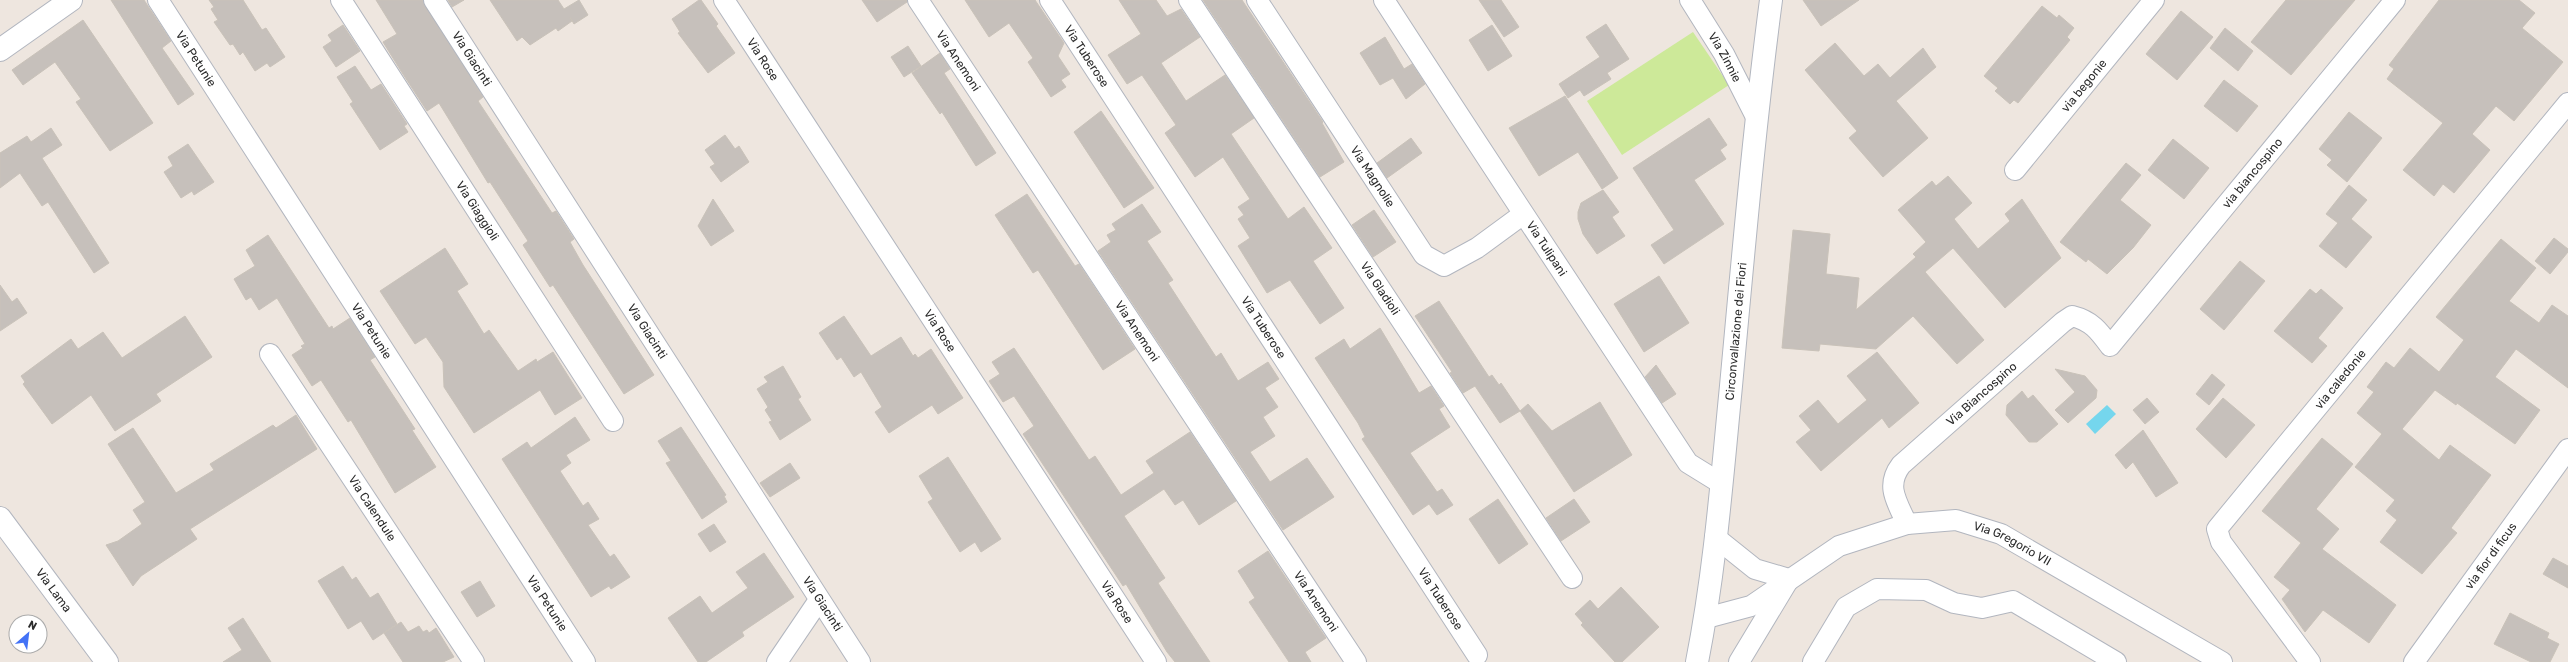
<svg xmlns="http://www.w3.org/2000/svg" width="2568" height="662" font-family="Rubik,sans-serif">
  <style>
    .pitch { fill: #cde999 }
    .water { fill: #75d6ed }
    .building { fill: #c6c0bb; stroke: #c9c2b9 }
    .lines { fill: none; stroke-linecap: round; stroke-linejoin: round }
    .street-casing { stroke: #b2b6bf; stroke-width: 22 }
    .secondary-casing { stroke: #b2b6bf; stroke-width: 24 }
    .street { stroke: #fff; stroke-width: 20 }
    .secondary { stroke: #fff; stroke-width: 22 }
    .labels { text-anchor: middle; stroke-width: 3; stroke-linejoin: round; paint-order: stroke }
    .street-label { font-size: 12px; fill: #2c2c2c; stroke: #fff }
  </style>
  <rect width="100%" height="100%" fill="#eee6df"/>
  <path class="pitch" d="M1693,32l36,53 -107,70 -35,-54z"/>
  <path class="water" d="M2107,405l9,9 -21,20 -9,-10z"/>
  <g class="building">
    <path d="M111,0h33l27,41 -9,7 32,46 -16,11z"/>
    <path d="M209,0h34l19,30 4,-2 19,29 -15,10 -3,-4 -12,8 -12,-19 -3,3 -7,-11 -3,1 -16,-23 4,-2 -7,-11 3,-2z"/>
    <path d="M376,0h47l60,97 -5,4 74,112 4,-2 18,28 -4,3 13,23 71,110 -30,19 -71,-109 -3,2 -27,-42 5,-4 -38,-59 -2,1 -49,-80 -12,8 -26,-40 -18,-29 14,-8z"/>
    <path d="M448,0h16l-12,7z"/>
    <path d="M490,0h68l6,9 15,-9 9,15 -14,9 -4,-7 2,4 -14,10 -2,-3 -26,17 -8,-8 -5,4z"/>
    <path d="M699,0h2l17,24 -2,2 19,27 -27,20 -30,-40 2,-1 -8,-13z"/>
    <path d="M862,0h45v2l-30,20z"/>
    <path d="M965,0h70l29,43 -6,13 12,18 -9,6 5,7 -15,10 -23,-35 5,-4 -24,-35 -20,14z"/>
    <path d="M1119,0h37l11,16 14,-7 19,28 -39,26 25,38 39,-26 29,43 -23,16 57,85 16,-12 28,41 -19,13 31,47 -24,16 -30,-44 -23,13 -29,-47 12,-8 -12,-19 6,-4 -6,-8 12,-8 -27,-42 -28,20 -30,-44 11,-8 -34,-50 -15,9 -19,-29 33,-21z"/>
    <path d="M1203,0h39l81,122 -1,1 22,39 -24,15z"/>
    <path d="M1479,0h22l18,27 -15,10z"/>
    <path d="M1803,0h56l-38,26z"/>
    <path d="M2286,0h69l-64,75 -40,-33z"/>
    <path d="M2439,0h80l16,13 -13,15 41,34 -49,59 -18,-15 -24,28 18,16 -36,43 -11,-9 -9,12 -31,-26 40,-47 -56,-44 7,-10 -5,-4z"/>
    <path d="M2042,6l15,12 2,-3 15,13 -7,9 3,3 -52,63 -4,-3 -4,4 -15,-13 3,-3 -14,-12z"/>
    <path d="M2181,11l32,26 -36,43 -31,-26z"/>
    <path d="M83,20l70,103 -43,28 -34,-49 5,-3 -26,-37 -32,23 -11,-15z"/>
    <path d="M1606,24l23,35 -22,14 4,6 -27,17 -4,-6 -12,8 -9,-14 41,-27 -14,-20z"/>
    <path d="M343,25l17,26 -24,16 -13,-20 9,-6 -4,-6z"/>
    <path d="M1492,25l20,31 -24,15 -19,-31z"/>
    <path d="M2225,28l28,23 -15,20 -28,-23z"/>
    <path d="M1385,37l19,32 8,-5 13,20 -19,15 -13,-21 -13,7 -20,-32z"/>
    <path d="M1835,43l29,33 14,-12 12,14 33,-30 13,19 -40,34 32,37 -45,39 -34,-39 8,-7 -52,-61z"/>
    <path d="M908,46l13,20 -17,11 -13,-20z"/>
    <path d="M940,53l10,16 -6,4 52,80 -20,13 -34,-54 -2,2 -28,-41z"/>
    <path d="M355,66l16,24 10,-6 26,40 -3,2 4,6 -28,18 -30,-46 3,-2 -16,-25z"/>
    <path d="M2224,80l34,26 -21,26 -33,-26z"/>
    <path d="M1565,96l53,82 -16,11 -24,-37 -39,24 -30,-48z"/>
    <path d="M1101,111l53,77 -30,20 -50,-76z"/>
    <path d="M2349,112l33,26 -35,44 -20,-17 5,-5 -13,-11z"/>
    <path d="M1709,118l18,27 -7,5 6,9 -32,21 30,44 -60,40 -13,-19 23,-15 -41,-62z"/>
    <path d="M51,128l11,17 -20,13 67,105 -15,10 -46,-71 -6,4 -22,-33 -20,15v-35l27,-17 4,6z"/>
    <path d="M725,135l10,14 4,-3 10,16 -28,20 -11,-15 5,-3 -10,-14z"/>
    <path d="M1411,138l11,15 -35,25 -10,-15z"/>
    <path d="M2173,139l36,29 -25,31 -36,-29z"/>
    <path d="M188,144l26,38 -20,13 -2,-4 -11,7 -17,-26 9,-6 -5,-9z"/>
    <path d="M2126,163l15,12 -21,25 31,25 -18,23 -26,26 -19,-15 -2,3 -26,-20z"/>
    <path d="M1948,176l24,27 -18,16 24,30 32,-28 -5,-7 17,-15 39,59 -56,50 -52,-60 -28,24 59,68 -27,24 -44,-48 -37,33 -56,-5 -1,7 -37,-3 11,-118 37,4 -4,40 33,4 -3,32 60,-53 -3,-3 13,-12 -28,-32 34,-29 4,5z"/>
    <path d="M2349,185l18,15 -16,19 21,18 -26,31 -27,-22 19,-23 -12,-9z"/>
    <path d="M1603,190l16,22 -7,5 13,19 -28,18 -14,-20 -5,-15v-7l3,-9z"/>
    <path d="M1027,194l48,72 4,-2 56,85 -32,21 -65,-100 -5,3 -38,-58z"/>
    <path d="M713,199l21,32 -23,15 -13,-20z"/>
    <path d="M1142,204l19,28 -14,9 26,39 -5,3 48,74 5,-4 17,28 30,-19 11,17 -14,9 13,19 -15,10 12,19 -25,16 20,30 37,-24 27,39 -51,33 -185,-279 13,-9 -4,-7 9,-5 -4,-6z"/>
    <path d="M1374,210l22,32 -23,15 -21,-32z"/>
    <path d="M268,235l61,93 3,-2 1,3 17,-11 25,39 -5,3 45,69 -3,1 24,37 -41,26 -44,-73 -3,2 -27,-42 -9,6 -20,-31 11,-7 -2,-2 4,-2 -28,-46 -18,12 -8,-13 -5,3 -12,-21 21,-13 -9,-16z"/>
    <path d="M2554,238l14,11v3l-18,22 -15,-13z"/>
    <path d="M2501,239l35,29 -27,33 30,22 13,-18 16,11v72l-52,-39 -21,28 45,33 -25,34 -58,-41 -1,2 -21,-15 -33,39 37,31 11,-15 41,30 -40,53 6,5 -35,41 -42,-32 17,-22 -11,-9 9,-11 -40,-33 27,-33 -25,-21 17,-21 -7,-5 19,-25 8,6 16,-20 29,24 25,-32 -28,-23z"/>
    <path d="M445,248l23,36 -11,7 27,43 5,-4 29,41 18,-12 1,3 16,-10 29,46 -27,17 -15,-25 -66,43 -30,-46 -1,-25 -17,-25 -11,7 -35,-53z"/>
    <path d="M2240,261l25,20 -41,49 -24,-21z"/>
    <path d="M1659,276l30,47 -45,29 -30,-48z"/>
    <path d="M0,285l12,17 5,-4 10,15 -27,18z"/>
    <path d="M2310,289l6,5 5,-5 22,19 -25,30 9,8 -15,17 -38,-32z"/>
    <path d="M1439,301l50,76 3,-2 7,10 2,-2 19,28 8,-7 24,27 48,-29 32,53 -58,37 -54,-81 -20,12 -25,-37 -12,7 -13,-20 2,-1 -37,-56z"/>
    <path d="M185,316l27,41 -56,37 5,7 -46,30 -24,-36 -39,29 -29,-40 2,-2 -4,-6 50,-37 7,10 25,-17 19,26z"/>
    <path d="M844,316l27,40 30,-19 12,19 2,-2 3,4 13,-9 32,49 -25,16 -6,-9 -43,28 -14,-21 7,-5 -21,-35 -7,5 -13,-20 -4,3 -18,-27z"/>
    <path d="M1380,328l39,65 12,-7 13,20 -5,3 11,18 -40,26 27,39 5,-3 11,16 -16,10 -8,-11 -16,11 -51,-76 3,-2 -7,-14 -43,-65 29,-19 6,10z"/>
    <path d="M1014,348l75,112 6,-4 26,39 33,-22 -8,-12 44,-29 46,69 -37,24 -16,-25 -8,5 -11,-16 -40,27 41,62 -7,5 52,79h-35l-8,-10 -41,-68 -3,2 -100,-152 11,-8 -20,-30 -11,6 -14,-21 11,-7 -8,-12z"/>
    <path d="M1877,352l42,51 -30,25 -7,-10 -61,53 -25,-29 15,-12 -12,-14 19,-16 20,24 29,-24 -20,-24z"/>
    <path d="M1656,365l20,29 -14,9 -17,-26z"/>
    <path d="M783,366l18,31 -3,2 13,21 -31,20 -11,-18 3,-1 -7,-11 3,-3 -11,-18 11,-7 -4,-5z"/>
    <path d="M2055,369l30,7 12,14 -1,8 -28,25 -13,-13 20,-18z"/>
    <path d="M2212,374l13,11 -16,20 -13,-11z"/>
    <path d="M2022,391l6,8 5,-4 25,29 -21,18h-8l-23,-27 1,-10z"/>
    <path d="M2147,398l12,14 -14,12 -12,-14z"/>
    <path d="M2223,398l32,27 -29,33 -30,-29z"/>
    <path d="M296,415l21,34 -127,80 7,10 -56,37 -8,10 -27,-41 12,-4 24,-17 -9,-14 12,-8 -37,-58 25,-16 43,65 38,-23 -4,-6 63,-39 3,3z"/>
    <path d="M575,417l15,23 -24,15 5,8 -11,8 23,35 5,-4 11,17 -11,6 22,32 4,-3 16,23 -19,12 -2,-3 -18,11 -89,-138 25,-17 4,6z"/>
    <path d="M681,427l45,68 -2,1 3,6 -25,17 -36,-56 5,-2 -13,-20z"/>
    <path d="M2143,430l35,53 -22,14 -23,-35 -7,7 -11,-14z"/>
    <path d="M2322,438l31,26 -37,45 23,20 -17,20 74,56 -27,38 -46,-33 -18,22 -23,-33 8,-9 -16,-13 27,-34 -39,-32z"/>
    <path d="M948,457l53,82 -20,13 -6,-10 -15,10 -32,-50 5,-3 -14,-23z"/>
    <path d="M790,463l10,15 -30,19 -10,-14z"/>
    <path d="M1498,499l30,45 -29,20 -30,-45z"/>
    <path d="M1574,499l16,23 -29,19 -15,-23z"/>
    <path d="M714,524l12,18 -16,10 -12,-18z"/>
    <path d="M1268,551l58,87 -21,14 6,10h-22l-40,-60 6,-4 -17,-27z"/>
    <path d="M764,553l30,44 -52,35 2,4 -38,26h-8l-30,-44 32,-22 12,17 36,-25 -12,-16z"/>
    <path d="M2553,558l15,8v22l-25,-14z"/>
    <path d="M343,566l9,14 4,-3 14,21 8,-5 19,31 -24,16 -12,-19 -13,8 -30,-48z"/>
    <path d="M480,581l15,25 -18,11 -16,-25z"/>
    <path d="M1621,587l38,40 -37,35h-7l-34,-37 2,-2 -8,-9 15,-14 8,9z"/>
    <path d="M2510,613l39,20 -2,5 12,6 -9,18h-19l-37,-18z"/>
    <path d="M243,618l28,44h-48l19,-12 -14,-22z"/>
    <path d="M401,622l7,10 11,-6 4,6 4,-2 2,3 7,-5 18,29 -11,5h-40l-19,-29z"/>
  </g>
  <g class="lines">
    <defs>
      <g id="street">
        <path id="s1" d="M158,0l427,662"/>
        <path id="s2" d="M341,0l272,421"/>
        <path id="s3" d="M434,0l426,662"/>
        <path id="s4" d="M724,0l432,662"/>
        <path id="s5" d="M918,0l438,662"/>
        <path id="s6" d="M1050,0l427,655"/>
        <path id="s7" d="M1189,0l383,578"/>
        <path id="s8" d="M1257,0l167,255 20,11 33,-18 45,-33"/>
        <path id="s9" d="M1384,0c100,155 203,309 304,463l34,21"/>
        <path id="s10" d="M1690,0l34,54 32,63"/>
        <path id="s11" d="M2015,170l139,-170"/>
        <path id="s12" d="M270,354l204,308"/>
        <path id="s13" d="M1907,524c-10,-22 -22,-38 -6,-59l162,-143 9,-6c20,5 27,15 38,30l285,-346"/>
        <path d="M1715,537l40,32 34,10 -50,83"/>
        <path id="s14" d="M1706,618l45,-12 88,-60 68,-22 49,-4 45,14 221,128"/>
        <path d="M777,662l42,-62"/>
        <path d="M1813,662l33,-55 31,-18 49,1 28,13 28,5 31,-7 103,61"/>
        <path id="s15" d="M2310,662l-89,-120 -4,-13 351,-426"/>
        <path id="s16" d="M2414,662l154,-213"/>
      </g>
      <g id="secondary">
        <path d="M0,50l71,-50"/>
        <path id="s17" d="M0,518l107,144"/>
        <path id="s18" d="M1697,662c18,-91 25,-184 34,-276 12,-129 23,-257 40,-386"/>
      </g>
    </defs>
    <use href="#street" class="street-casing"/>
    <use href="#secondary" class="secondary-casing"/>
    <use href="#street" class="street"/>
    <use href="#secondary" class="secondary"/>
  </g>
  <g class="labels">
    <g class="street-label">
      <text dy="4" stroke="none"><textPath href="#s6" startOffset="67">Via Tuberose</textPath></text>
      <text dy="4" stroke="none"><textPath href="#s10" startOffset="67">Via Zinnie</textPath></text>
      <text dy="4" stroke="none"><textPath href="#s1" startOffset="70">Via Petunie</textPath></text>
      <text dy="4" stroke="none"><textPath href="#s3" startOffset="70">Via Giacinti</textPath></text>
      <text dy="4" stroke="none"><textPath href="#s4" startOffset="71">Via Rose</textPath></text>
      <text dy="4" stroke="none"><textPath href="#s5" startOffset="73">Via Anemoni</textPath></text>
      <text dy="4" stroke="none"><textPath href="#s11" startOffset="109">via begonie</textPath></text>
      <text dy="4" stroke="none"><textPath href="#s13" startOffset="564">via biancospino</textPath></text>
      <text dy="4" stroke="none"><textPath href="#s8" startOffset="211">Via Magnolie</textPath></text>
      <text dy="4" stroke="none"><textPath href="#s2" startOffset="251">Via Giaggioli</textPath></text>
      <text dy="4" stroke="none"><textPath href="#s9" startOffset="297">Via Tulipani</textPath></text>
      <text dy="4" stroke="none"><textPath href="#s7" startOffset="346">Via Gladioli</textPath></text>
      <text dy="4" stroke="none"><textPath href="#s6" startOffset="391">Via Tuberose</textPath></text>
      <text dy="4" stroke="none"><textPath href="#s1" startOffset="394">Via Petunie</textPath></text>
      <text dy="4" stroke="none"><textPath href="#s3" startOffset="394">Via Giacinti</textPath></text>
      <text dy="4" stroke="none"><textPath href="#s4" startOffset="395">Via Rose</textPath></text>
      <text dy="4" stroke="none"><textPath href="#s5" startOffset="397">Via Anemoni</textPath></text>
      <text dy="4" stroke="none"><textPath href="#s18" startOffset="333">Circonvallazione dei Fiori</textPath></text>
      <text dy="4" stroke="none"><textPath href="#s15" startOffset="357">via caledonie</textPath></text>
      <text dy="4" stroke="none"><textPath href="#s13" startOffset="171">Via Biancospino</textPath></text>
      <text dy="4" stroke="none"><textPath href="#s12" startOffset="185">Via Calendule</textPath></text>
      <text dy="4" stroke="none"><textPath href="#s14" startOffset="335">Via Gregorio VII</textPath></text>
      <text dy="4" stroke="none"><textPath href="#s16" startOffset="131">via fior di ficus</textPath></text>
      <text dy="4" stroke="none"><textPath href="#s17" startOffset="90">Via Lama</textPath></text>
      <text dy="4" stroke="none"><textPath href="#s6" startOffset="715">Via Tuberose</textPath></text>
      <text dy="4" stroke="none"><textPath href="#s5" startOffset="721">Via Anemoni</textPath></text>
      <text dy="4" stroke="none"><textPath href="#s4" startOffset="719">Via Rose</textPath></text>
      <text dy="4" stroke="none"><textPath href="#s1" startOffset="718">Via Petunie</textPath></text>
      <text dy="4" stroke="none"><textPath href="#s3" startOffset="718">Via Giacinti</textPath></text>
    </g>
  </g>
  <g transform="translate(28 634) rotate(28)"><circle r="19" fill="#ffffff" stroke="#ababab"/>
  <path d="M0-3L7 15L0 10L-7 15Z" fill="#4372f6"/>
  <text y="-6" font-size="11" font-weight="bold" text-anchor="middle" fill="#2c2c2c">N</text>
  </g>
</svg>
